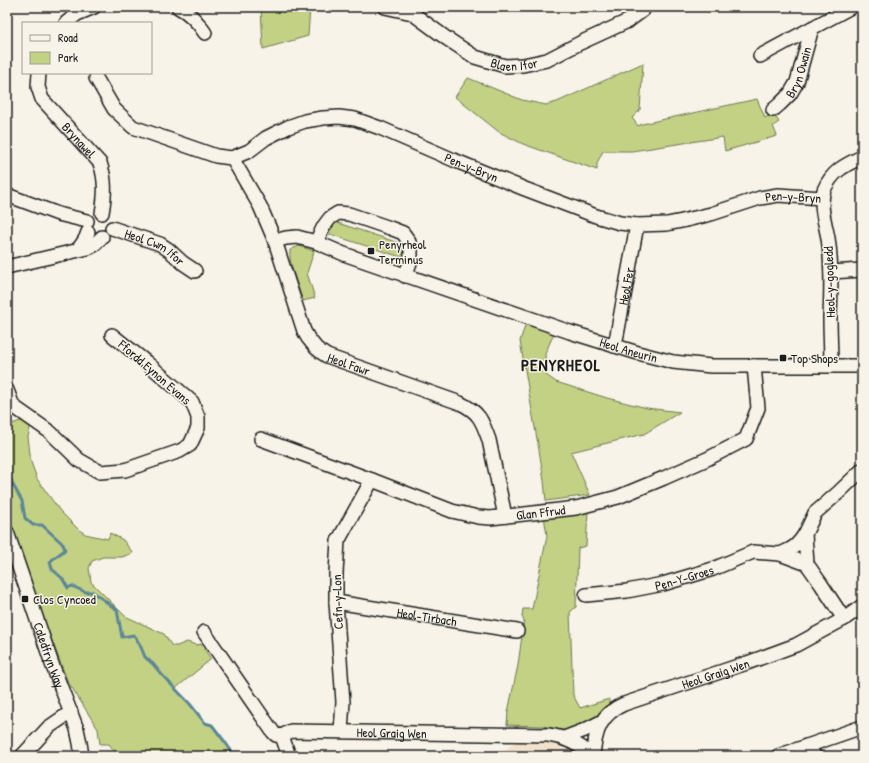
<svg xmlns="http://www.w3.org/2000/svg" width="869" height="763" font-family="'Patrick Hand',sans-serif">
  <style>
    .built { fill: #f1e2ce }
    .green { fill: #c3d185; stroke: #707650 }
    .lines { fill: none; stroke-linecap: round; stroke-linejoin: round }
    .stream { stroke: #5c8696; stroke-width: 3 }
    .minor-casing { stroke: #1c1c1c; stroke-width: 16 }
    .minor { stroke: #f7f3e8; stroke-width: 13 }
    .poi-dot { fill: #1c1c1c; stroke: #f7f3e8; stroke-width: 1.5 }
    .labels { text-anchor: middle; stroke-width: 3; stroke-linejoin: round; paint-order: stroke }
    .street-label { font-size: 13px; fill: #1c1c1c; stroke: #f7f3e8 }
    .poi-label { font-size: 13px; fill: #1c1c1c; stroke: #f7f3e8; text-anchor: start }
    .district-label { font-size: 17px; font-weight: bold; letter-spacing: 1px; fill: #1c1c1c; stroke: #f7f3e8 }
  </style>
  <rect width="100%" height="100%" fill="#f7f3e8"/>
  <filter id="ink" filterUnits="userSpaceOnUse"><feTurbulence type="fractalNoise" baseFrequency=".025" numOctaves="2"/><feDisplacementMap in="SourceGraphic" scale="8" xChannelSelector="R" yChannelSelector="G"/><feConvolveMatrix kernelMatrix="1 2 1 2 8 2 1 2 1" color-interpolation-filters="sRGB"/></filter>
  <g filter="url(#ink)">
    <path class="built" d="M517,741l38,1 11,4 3,3 9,3 6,4h-87z"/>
    <g class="green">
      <path d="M261,7h49l-2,29 -45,13z"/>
      <path d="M643,63l-3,47 -8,8 6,8 4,-2 115,-25 8,19 8,-5 6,9 -6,4 4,10 -52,15 -2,-14 -91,14h-29l-6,12v7l-74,-26 -24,-12 -44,-35 13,-19 54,22 24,5 11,-3z"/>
      <path d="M335,222l70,23 2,14 -81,-26z"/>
      <path d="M299,246l15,5 -7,22 8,25 -12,3c-4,-14 -15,-37 -13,-51l4,-2z"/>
      <path d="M526,323l28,10 -9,21 1,21 10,7 51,16 40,10 33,4 -36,22 -73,18 19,43 -44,6 -2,-20 -5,-31 -4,-22 -15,-87z"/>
      <path d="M20,421l11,2 -3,14 3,25 6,17 23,32 18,18 7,5 23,5 2,-6 13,7 10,13 -11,4h-19l-11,4 -3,7 2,14 34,34 39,18 8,12h5l10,-4 9,3 5,-1 10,15 -36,30 15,15 15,18 7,3 23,31h-117l-9,-12h-9l-2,-15 -31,-49 -24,-63 -14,-32 -16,-52 -6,-24v-83l2,-1z"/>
      <path d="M588,511l-2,35 -8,2 -2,59 -6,5 3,83 7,13 29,-9v7l-14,14 -27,11 -25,-5 -36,-1 1,-13 10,-47 6,-44 -2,-4 1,-8h9l15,-73 -3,-20z"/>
    </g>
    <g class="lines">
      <path class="stream" d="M7,469l6,16 9,16 3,17 8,7h9l21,19 2,6 -11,8 -4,4 2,7 10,9 6,10 4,-2 13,6h8l24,18 5,27 12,-2 6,10 5,12 8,7 9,11 28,29 15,19 7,2 13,17 10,14"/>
      <defs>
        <g id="minor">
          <path d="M178,7c12,6 20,15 27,26"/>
          <path id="s1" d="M385,7l27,6 34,25 29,19 30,9 18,-1 24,-5 33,-17 48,-22 15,-11 1,-3"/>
          <path d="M66,23l11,-9 17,-7"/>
          <path d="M760,56l91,-49"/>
          <path id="s2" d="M39,73l-1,14 4,12 58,64c6,17 5,32 2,50"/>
          <path id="s3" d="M96,78l18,31 19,18 83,29 16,2 17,-7 17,-13 22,-11 17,-6 18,-3 16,-1 16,2 25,9 76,33 69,28 71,27 24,7 17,2 30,-1 15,-3 29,-7 49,-16 18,-3 44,3"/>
          <path id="s4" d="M773,110l7,-6 10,-10 7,-12 15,-54"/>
          <path id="s5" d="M232,158l28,48 15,35 29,90 4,7 8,10 5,4 6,4 133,47c19,9 22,17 29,37l16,76"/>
          <path d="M7,195l51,19 29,7"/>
          <path id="s6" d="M112,228l48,16 9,6 14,13 12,8"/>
          <path id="s7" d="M275,241l11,-3 11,-1 19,5 28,12 226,78 68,21 35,9 38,4h151"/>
          <path d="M316,242l8,-16 6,-8 8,-5 11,1 41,14 13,5 5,7 3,7v8l-1,8 -5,13"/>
          <path d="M77,250c6,-6 9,-11 11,-18"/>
          <path d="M7,267l81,-19 6,-3 8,-8"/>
          <path d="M831,272l31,-2"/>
          <path id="s8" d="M614,346l3,-11 20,-110"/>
          <path d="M831,366c0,-17 -1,-33 -1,-49 1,-27 2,-53 -2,-79 -3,-16 -9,-33 -4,-48 8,-19 21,-25 38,-33"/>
          <path d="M7,390l6,16"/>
          <path d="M13,406l37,26 29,28 21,12 25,-2 55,-19 10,-6 8,-17v-11l-6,-15 -46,-40 -34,-27"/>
          <path id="s9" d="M261,439l111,41 80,31 26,6 12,1 86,-10 42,-11 46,-19 43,-19 39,-20 12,-31 -4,-42"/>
          <path id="s10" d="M7,532l45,132 25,65 3,14 2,13"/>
          <path d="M780,554c14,-6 17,-8 25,-20"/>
          <path d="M807,564l-2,-30 10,-21 23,-20 24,-23"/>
          <path id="s11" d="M586,595l41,-4 36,-7 50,-15 40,-17 27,2 27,10 14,20 23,35"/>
          <path id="s12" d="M336,602l181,29"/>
          <path d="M204,632l69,100 3,3 6,1"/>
          <path d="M341,731l2,-29 -7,-100v-29l2,-32 34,-61"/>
          <path id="s13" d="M282,736l9,-5 257,4c18,2 32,10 45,21"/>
          <path d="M282,736l7,20"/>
          <path d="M564,738l21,-8 16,-8"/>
          <path d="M806,746l9,10"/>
          <path d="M22,756l27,-29 22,-15"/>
          <path id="s14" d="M593,756c2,-24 7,-42 31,-52l123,-41 49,-18 48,-26 18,-13"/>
          <path d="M778,756l84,-29"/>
        </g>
      </defs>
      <use href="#minor" class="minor-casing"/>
      <use href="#minor" class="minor"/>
    </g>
  </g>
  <g class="poi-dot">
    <rect x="367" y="247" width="8" height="8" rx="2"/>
    <rect x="779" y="354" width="8" height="8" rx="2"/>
    <rect x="21" y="595" width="8" height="8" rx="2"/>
  </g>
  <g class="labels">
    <g class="street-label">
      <text dy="5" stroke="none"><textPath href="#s1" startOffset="145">Blaen Ifor</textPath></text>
      <text dy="5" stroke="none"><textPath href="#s4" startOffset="47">Bryn Owain</textPath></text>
      <text dy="5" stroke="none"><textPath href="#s2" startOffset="82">Brynawel</textPath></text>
      <text dy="5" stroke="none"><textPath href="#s3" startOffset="425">Pen-y-Bryn</textPath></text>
      <text dy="5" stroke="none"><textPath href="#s3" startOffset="761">Pen-y-Bryn</textPath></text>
      <text dy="5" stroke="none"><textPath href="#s6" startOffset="47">Heol Cwm Ifor</textPath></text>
      <text transform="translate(829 282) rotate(-92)" y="5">Heol-y-gogledd</text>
      <text dy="5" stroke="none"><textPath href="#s8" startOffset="61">Heol Fer</textPath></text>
      <text dy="5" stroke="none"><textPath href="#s7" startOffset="373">Heol Aneurin</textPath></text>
      <text dy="5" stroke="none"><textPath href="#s5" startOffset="246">Heol Fawr</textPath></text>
      <text transform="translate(155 372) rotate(41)" y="5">Ffordd Eynon Evans</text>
      <text dy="5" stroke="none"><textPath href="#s9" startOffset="294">Glan Ffrwd</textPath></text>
      <text dy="5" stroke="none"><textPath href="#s11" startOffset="100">Pen-Y-Groes</textPath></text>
      <text transform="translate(337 602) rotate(-92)" y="5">Cefn-y-Lon</text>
      <text dy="5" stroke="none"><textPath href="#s12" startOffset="92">Heol-Tirbach</textPath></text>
      <text dy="5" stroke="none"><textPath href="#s10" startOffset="130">Caledfryn Way</textPath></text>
      <text dy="5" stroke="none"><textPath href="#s14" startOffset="161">Heol Graig Wen</textPath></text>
      <text dy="5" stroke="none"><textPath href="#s13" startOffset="111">Heol Graig Wen</textPath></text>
    </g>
    <g class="poi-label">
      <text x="379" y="249">Penyrheol<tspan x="379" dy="15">Terminus</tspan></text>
      <text x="791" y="363">Top Shops</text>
      <text x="33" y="604">Clos Cyncoed</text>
    </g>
    <g class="district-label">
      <text x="561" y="371">PENYRHEOL</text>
    </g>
  </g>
  <rect width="869" height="763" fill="none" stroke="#f7f3e8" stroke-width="24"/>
  <rect x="12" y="12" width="845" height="739" fill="none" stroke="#1c1c1c" stroke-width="1.5" filter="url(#ink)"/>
  <rect x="22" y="22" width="130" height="52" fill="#f7f3e8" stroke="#9f9d96"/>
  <rect x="30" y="35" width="20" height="6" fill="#f7f3e8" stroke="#9f9d96"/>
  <text x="58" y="42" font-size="12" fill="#1c1c1c">Road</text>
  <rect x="30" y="52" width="20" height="12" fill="#c3d185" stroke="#9f9d96"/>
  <text x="58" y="62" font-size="12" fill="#1c1c1c">Park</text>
</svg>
